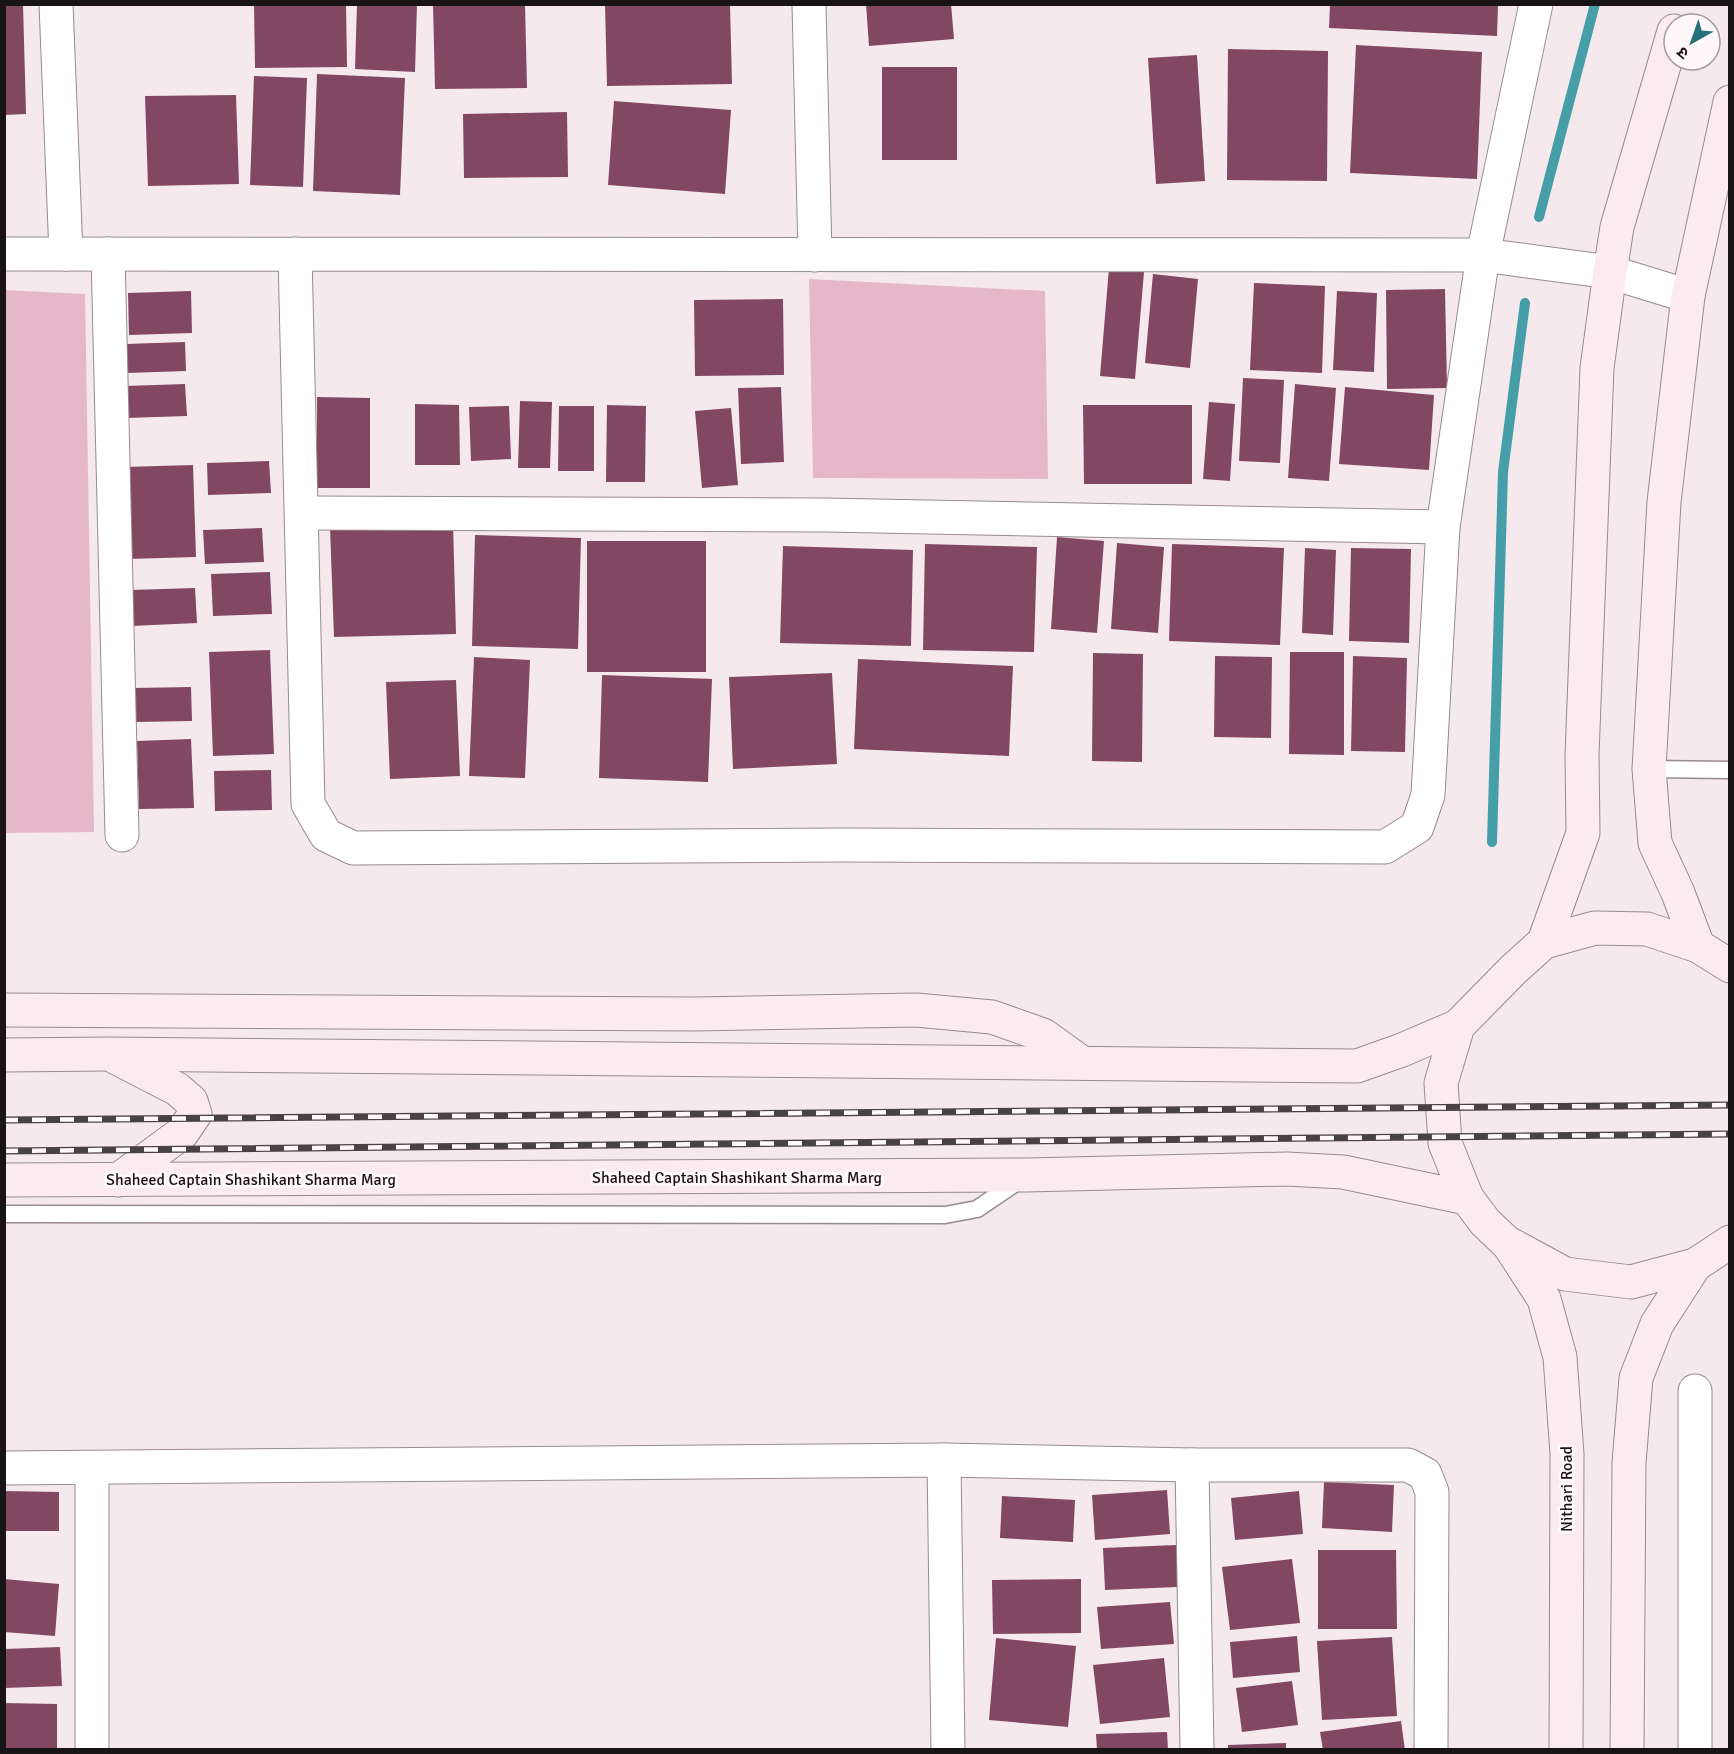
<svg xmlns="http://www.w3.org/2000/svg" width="1734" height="1754" font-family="Signika,'Noto Sans Devanagari',sans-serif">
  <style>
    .green { fill: #e6b7c9 }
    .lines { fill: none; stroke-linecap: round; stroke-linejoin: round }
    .stream { stroke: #469ea9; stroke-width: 10 }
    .building { fill: #824861 }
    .lane-casing { stroke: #968b8f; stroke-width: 19 }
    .street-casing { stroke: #968b8f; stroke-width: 35 }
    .secondary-casing { stroke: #968b8f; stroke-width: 35 }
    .lane { stroke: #fff; stroke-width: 16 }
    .street { stroke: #fff; stroke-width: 33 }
    .secondary { stroke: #fbebf1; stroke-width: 33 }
    .rail-casing { stroke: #494245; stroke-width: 7 }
    .rail { stroke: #fff7fa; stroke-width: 4.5; stroke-dasharray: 14; stroke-linecap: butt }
    .labels { text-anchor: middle; stroke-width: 6; stroke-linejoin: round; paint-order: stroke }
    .street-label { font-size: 16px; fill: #181315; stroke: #fff7fa }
  </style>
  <rect width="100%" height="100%" fill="#f5e9ed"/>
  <g class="green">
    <path d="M809,279l236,12 3,188 -235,-1z"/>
    <path d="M4,290l81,4 9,538 -89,1z"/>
  </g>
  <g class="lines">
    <g class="stream">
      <path d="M1539,217l56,-213"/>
      <path d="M1492,842l11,-370 22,-169"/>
    </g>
  </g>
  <g class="building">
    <path d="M4,4h19l3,110 -22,1z"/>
    <path d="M254,4h92l1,63 -92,1z"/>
    <path d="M357,4h60l-2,68 -60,-3z"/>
    <path d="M433,4h92l2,84 -92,1z"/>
    <path d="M605,4h125l2,80 -125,2z"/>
    <path d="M866,4h85l3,35 -85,7z"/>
    <path d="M1330,4h168l-1,32 -168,-8z"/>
    <path d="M1356,45l126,7 -5,127 -127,-6z"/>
    <path d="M1228,49l100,2 -1,130 -100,-1z"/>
    <path d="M1197,55l8,126 -49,3 -8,-126z"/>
    <rect x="882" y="67" width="75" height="93"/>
    <path d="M317,74l88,4 -5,117 -87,-4z"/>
    <path d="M254,76l53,2 -4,109 -53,-2z"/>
    <path d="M236,95l3,89 -91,2 -3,-90z"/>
    <path d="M614,101l117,9 -6,84 -117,-9z"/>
    <path d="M567,112l1,65 -104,1 -1,-64z"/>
    <path d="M1109,268l35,4 -9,107 -35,-3z"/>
    <path d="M1153,274l45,5 -8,89 -45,-5z"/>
    <path d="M1254,283l71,3 -3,87 -72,-3z"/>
    <path d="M1445,289l2,99 -60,1 -1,-99z"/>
    <path d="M191,291l1,42 -63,2 -1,-42z"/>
    <path d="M1337,291l40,2 -3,79 -41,-2z"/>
    <path d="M783,299l1,76 -89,1 -1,-76z"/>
    <path d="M185,342l1,29 -59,2 -1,-29z"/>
    <path d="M1243,378l41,2 -4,83 -41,-2z"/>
    <path d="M185,384l2,32 -61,2 -1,-32z"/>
    <path d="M1295,384l41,4 -7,93 -41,-3z"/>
    <path d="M781,387l3,75 -43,2 -3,-76z"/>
    <path d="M1345,387l89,8 -5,75 -90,-6z"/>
    <path d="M317,397l53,1v90h-53z"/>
    <path d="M520,401l32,1 -2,66h-32z"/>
    <path d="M1209,402l26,2 -5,77 -27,-2z"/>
    <path d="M415,404l44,1 1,60h-45z"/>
    <path d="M607,405l39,1 -1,76h-39z"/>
    <path d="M1083,405h109v79h-108z"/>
    <path d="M509,406l2,53 -40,2 -2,-54z"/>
    <path d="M559,406h35v65h-36z"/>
    <path d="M731,408l7,77 -36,3 -7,-77z"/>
    <path d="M269,461l2,32 -63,2 -1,-32z"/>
    <path d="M193,465l3,92 -68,2 -4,-92z"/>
    <path d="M453,523l3,111 -122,3 -4,-110z"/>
    <path d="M262,528l2,34 -59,2 -2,-34z"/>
    <path d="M475,535l106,3 -3,111 -106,-3z"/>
    <path d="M1057,537l47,4 -7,92 -46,-4z"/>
    <rect x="587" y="541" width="119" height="131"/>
    <path d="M1117,543l47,4 -6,86 -47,-4z"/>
    <path d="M925,544l112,3 -3,105 -111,-2z"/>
    <path d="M1172,544l112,4 -4,97 -111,-4z"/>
    <path d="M783,546l130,4 -2,96 -131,-3z"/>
    <path d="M1305,548l31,2 -3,85 -31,-2z"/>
    <path d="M1351,548l60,1 -2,94 -60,-2z"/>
    <path d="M270,572l2,42 -59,2 -2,-42z"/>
    <path d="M195,588l2,35 -66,3 -1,-36z"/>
    <path d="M270,650l4,104 -61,2 -4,-104z"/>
    <path d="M1290,652h54v103l-55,-1z"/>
    <path d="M1093,653l50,1 -1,108 -50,-1z"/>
    <path d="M1215,656l57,1 -1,81 -57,-1z"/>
    <path d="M1353,656l54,2 -2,94 -54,-1z"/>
    <path d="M474,657l56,3 -5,118 -56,-2z"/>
    <path d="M858,659l155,7 -4,90 -155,-7z"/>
    <path d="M832,673l5,91 -104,5 -4,-92z"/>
    <path d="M602,675l110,4 -4,103 -109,-4z"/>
    <path d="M456,680l4,96 -70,3 -4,-97z"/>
    <path d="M191,687l1,34 -57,1 -1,-34z"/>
    <path d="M191,739l3,69 -55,1 -2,-68z"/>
    <path d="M271,770l1,40 -57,1 -1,-40z"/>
    <path d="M1324,1482l70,3 -2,47 -70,-4z"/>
    <path d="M1167,1490l3,44 -75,6 -3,-45z"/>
    <path d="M4,1491l55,1v39h-55z"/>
    <path d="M1299,1491l4,43 -68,6 -4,-42z"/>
    <path d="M1002,1496l73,4 -2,42 -73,-4z"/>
    <path d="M1176,1545l2,42 -73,3 -2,-42z"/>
    <path d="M1318,1550h78l1,79h-79z"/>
    <path d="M1292,1559l8,64 -70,7 -8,-63z"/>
    <path d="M4,1579l55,5 -4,52 -51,-4z"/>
    <path d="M1081,1579v54l-88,1 -1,-54z"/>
    <path d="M1170,1602l4,42 -73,5 -4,-42z"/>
    <path d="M1297,1636l3,36 -67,6 -3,-36z"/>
    <path d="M1392,1637l5,79 -75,4 -5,-79z"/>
    <path d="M996,1638l80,8 -8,81 -79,-7z"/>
    <path d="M60,1647l2,39 -58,2v-39z"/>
    <path d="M1164,1658l6,59 -70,7 -7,-59z"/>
    <path d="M1292,1681l6,44 -56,7 -6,-44z"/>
    <path d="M4,1703l53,1v46h-53z"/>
    <path d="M1401,1721l4,29h-82l-3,-18z"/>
    <path d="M1167,1732l1,18h-71l-1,-16z"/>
    <path d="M1286,1743v7h-58v-5z"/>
  </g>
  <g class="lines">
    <defs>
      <g id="lane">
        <path d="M1649,769l81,1"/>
        <path d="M4,1214l941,1 32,-6 43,-29"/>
      </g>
      <g id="street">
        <path d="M56,4l10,250"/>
        <path d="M809,4l6,251"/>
        <path d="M4,254l1479,1 127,17 78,24"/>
        <path d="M108,254l14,581"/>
        <path d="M295,254l13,550 18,31 27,13 490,-3 542,2 32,-20 11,-32 15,-268 40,-272 53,-251"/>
        <path d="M302,513l523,2 618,12"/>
        <path d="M944,1460l4,290"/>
        <path d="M1192,1465l5,285"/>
        <path d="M4,1468l940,-8 248,5h216l17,9 7,18 -1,258"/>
        <path d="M92,1750v-282"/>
        <path d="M1695,1750v-359"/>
      </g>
      <g id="secondary">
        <path d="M1544,942l39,-109 -1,-78 15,-387 13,-96 7,-45 57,-196"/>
        <path d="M1698,946l-20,-53 -23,-50 -6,-74 15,-267 24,-206 42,-194"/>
        <path d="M1730,966l-32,-20 -51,-17 -52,-1 -51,14 -31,28 -55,56 -17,57 4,60 22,55 18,24 21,20 59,32 66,8 64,-17 35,-23"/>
        <path d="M4,1010l691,4 221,-4 76,7 51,18 39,28"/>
        <path d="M4,1055l104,-1 1249,12 45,-16 56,-24"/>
        <path d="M115,1057l62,32 14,12 4,13 -13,19 -64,47"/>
        <path d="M4,1180l1022,-5 261,-6 56,3 124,26"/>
        <path d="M1509,1245l35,54 16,58 7,97 -1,296"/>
        <path d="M1627,1750l2,-287 7,-85 21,-54 38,-59"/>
      </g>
    </defs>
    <use href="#lane" class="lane-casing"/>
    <use href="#street" class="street-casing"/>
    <use href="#secondary" class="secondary-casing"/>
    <use href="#lane" class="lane"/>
    <use href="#street" class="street"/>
    <use href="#secondary" class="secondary"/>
    <defs>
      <g id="rail">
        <path d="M4,1120l1726,-15"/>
        <path d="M4,1151l1726,-17"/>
      </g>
    </defs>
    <use href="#rail" class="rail-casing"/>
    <use href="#rail" class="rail"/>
  </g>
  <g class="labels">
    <g class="street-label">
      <text x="737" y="1183">Shaheed Captain Shashikant Sharma Marg</text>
      <text x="251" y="1185">Shaheed Captain Shashikant Sharma Marg</text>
      <text transform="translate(1566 1489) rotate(-90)" y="6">Nithari Road</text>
    </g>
  </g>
  <rect width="1734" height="1754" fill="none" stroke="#181315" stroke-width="12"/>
  <g transform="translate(1692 42) rotate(220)"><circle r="28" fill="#fff7fa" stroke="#a39c9e" stroke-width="1.5"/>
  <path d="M0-4.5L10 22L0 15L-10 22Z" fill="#27717a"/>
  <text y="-9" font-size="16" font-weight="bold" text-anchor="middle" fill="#181315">उ</text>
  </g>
</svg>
